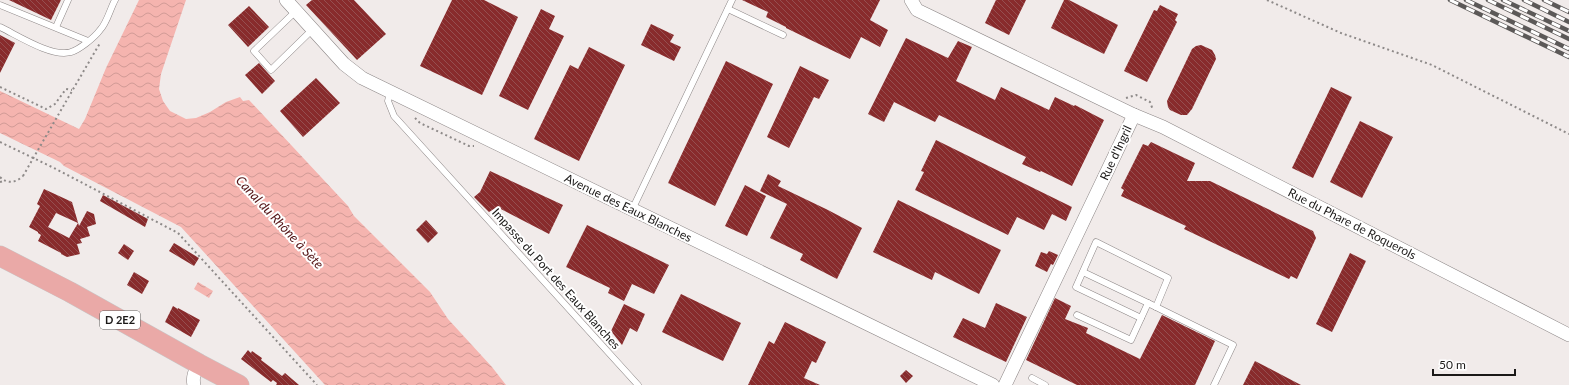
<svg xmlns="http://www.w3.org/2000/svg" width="1569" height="385" font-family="Lato,sans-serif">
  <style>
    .water { fill: url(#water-waves) }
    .building { fill: url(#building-back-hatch); fill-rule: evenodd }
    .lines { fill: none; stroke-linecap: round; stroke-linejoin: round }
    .service-casing { stroke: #8c8686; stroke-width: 7 }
    .minor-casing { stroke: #8c8686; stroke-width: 14 }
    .primary-casing { stroke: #c8c8c8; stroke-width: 21 }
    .path { stroke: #8e8a89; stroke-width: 2; stroke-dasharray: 2 3; stroke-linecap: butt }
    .service { stroke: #fff; stroke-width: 6 }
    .minor { stroke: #fff; stroke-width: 13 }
    .primary { stroke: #eaa9a7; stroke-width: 20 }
    .rail-casing { stroke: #5c5958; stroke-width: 4.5 }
    .rail { stroke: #fff; stroke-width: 3; stroke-dasharray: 9; stroke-linecap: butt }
    .path-bridge { stroke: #8e8a89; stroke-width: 2; stroke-dasharray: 2 3; stroke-linecap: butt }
    .labels { text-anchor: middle; stroke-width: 4; stroke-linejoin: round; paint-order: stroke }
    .shield { fill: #fff; stroke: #5f5e5d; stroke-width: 1 }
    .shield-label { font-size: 11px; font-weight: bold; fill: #1b1918 }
    .street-label { font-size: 12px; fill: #1b1918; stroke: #fff }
    .water-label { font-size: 13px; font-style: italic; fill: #531315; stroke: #fff }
  </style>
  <defs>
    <pattern id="water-waves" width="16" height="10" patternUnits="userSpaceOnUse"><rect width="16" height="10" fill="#f5b4af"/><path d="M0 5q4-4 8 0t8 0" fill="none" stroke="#d19a96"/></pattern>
    <pattern id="building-back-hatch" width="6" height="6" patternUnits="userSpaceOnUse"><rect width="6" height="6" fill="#882b2c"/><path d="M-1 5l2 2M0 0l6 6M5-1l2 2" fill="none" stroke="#954f50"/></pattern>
  </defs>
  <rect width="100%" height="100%" fill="#f1ebea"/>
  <g class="water">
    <path d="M139,0h47l-25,74 -2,15 4,12 7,10 16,8 10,-1 14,-6 16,-10 14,-5 3,4 6,-1 99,106 6,10 76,76 18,27 44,48 14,18h-181l-144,-158 -117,-61 -4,-4 -60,-29v-42l79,38 6,-10 21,-51z"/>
    <path d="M198,282l15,9 -4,7 -15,-9z"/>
  </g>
  <g class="building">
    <path d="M9,0h52l-10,20z"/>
    <path d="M312,0h42l32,34 -29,26 -51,-55z"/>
    <path d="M452,0h32l34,17 -36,78 -62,-29z"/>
    <path d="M742,0h138l-10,20 18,10 -8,17 -19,-10 -11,22 -64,-31v-1l-20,-10 2,-5z"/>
    <path d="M996,0h30l-17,35 -24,-12z"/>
    <path d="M1064,0h5l49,25 -14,29 -53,-26z"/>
    <path d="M1160,5l18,9 -3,6 2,2 -30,60 -23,-11 30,-61 3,1z"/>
    <path d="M249,6l20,21 -21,20 -20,-22z"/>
    <path d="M541,9l14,7 -6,13 15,7 -36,74 -29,-14z"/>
    <path d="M651,24l23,11 -4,7 11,5 -7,14 -33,-16z"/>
    <path d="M0,35l15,8 -15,30z"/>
    <path d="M906,38l42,20 10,-17 14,6 -16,34 39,19 6,-13 48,23 6,-13 19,9 1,-1 29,15 -32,66 -31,-15 -1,1 -18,-8 4,-7 -87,-42 -4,7 -41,-20 -10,20 -16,-8z"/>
    <path d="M1201,45l11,5 3,5 1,4 -24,50 -5,6h-6l-11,-5 -2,-3 -1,-6 25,-52 4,-3z"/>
    <path d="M589,47l36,18 -46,96 -45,-22 36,-74 8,4z"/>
    <path d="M726,61l47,23 -58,122 -47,-23z"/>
    <path d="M259,63l16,18 -13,13 -17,-19z"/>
    <path d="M800,66l29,14 -10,19 -5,-2 -25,51 -22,-11z"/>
    <path d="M316,78l24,25 -37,34 -23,-26z"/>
    <path d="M1331,87l21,10 -39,81 -21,-10z"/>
    <path d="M1360,121l33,16 -31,61 -32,-16z"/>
    <path d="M936,140l136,67 -6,14 -14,-7 -8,16 -27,-13 -9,18 -93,-45 9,-18 -3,-1z"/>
    <path d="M1151,142l44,21 -8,18h23l103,50 3,7 -19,41 -6,-3 -2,3 -105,-50 2,-3 -65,-30 3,-6 -3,-2 22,-44 5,2z"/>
    <path d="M490,171l73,34 -14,29 -52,-27 -8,5 -15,-15 6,-5z"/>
    <path d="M768,174l13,7 -3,5 50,24 34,18 -25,51 -37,-19 3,-6 -33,-16 17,-34 -27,-13z"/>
    <path d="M745,185l21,11 -19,40 -22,-10z"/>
    <path d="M44,189l28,13 7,24 8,-15 7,3 2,10 -9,3 3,9 -10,3 2,4 -5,1 3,10 -13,3 -6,-3v-1l-23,-12 3,-6 -3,-2v-1l-9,-5 11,-21 -3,-2zM56,213l22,10 -9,15 -21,-11z"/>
    <path d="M103,195l45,24 -3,8 -45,-26z"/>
    <path d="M898,200l103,50 -22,44 -44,-22 -3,8 -59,-28z"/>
    <path d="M426,220l12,13 -10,10 -12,-13z"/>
    <path d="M587,225l82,40 -15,29 -22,-10 -8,17 -16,-8 2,-5 -44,-21z"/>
    <path d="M174,243l25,15 -5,8 -25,-15z"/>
    <path d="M124,244l10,7 -6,9 -10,-7z"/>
    <path d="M1049,251l9,4 -5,10 -2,-1 -4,8 -12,-6 6,-14 6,2z"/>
    <path d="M1350,253l16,8 -34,71 -16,-8z"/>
    <path d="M134,272l15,9 -7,13 -15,-9z"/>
    <path d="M681,294l60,29 -18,38 -61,-29z"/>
    <path d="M1055,298l16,8 -6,13 23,9 -2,5 54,26 22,-44 53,26 -20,44h-118l-51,-25z"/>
    <path d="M996,303l31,14 -21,45 -53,-25 10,-19 22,10z"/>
    <path d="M624,304l21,10 -8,18 -7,-4 -8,17 -11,-14z"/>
    <path d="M173,306l5,3v-1l22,12 -9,17 -26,-15z"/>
    <path d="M785,322l41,20 -10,21 -4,-2 -8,17 16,7h-72l21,-44 5,3z"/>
    <path d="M248,350l3,3 1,-2 10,7 -1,2 21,16 3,-3 14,12h-23l1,-2 -4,-3 -2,2 -30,-23z"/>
    <path d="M1255,361l46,24h-58z"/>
    <path d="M906,370l7,6 -7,7 -6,-7z"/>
  </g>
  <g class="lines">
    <defs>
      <g id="service">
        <path d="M0,5l88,36"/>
        <path d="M728,9l55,26"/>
        <path d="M296,11l-42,40 17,19 42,-41"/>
        <path d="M0,27c17,8 52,31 71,25 8,-2 24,-15 29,-22 7,-7 10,-21 15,-30"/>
        <path d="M56,27l12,-27"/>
        <path d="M390,92l-2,9 6,15 244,269"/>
        <path d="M632,210l100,-210"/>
        <path d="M1083,272l65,31"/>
        <path d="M1077,315l54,25 17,-37 85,42 -19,40"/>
        <path d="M1141,318l-65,-31 20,-45 72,36 -12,29"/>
        <path d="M1032,378l13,7"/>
      </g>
      <g id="minor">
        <path d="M286,0l58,64 18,14 631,307"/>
        <path d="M911,0l6,10 217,105 -129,270"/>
        <path d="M1134,115l29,12 406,208"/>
        <path d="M194,385c-2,-8 1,-14 5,-21"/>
      </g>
      <path id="primary" d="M0,256l70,36 129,72 40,21"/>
    </defs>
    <use href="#service" class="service-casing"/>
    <use href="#minor" class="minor-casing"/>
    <use href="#primary" class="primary-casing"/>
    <g class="path">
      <path d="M1267,0l74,33 91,32 137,69"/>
      <path d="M0,87l46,22 9,-5 11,-15 6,1"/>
      <path d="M68,98l32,-55"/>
      <path d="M1126,98l10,-3 14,7 3,8"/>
      <path d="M415,118l5,5 49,23h5"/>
      <path d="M0,142l54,26 124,65 139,152"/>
      <path d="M0,177c7,7 16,6 23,-1"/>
      <path d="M0,182l4,-1"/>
    </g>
    <use href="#service" class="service"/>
    <use href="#minor" class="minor"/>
    <use href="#primary" class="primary"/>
    <defs>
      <g id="rail">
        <path d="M1450,0l119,57"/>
        <path d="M1466,0l103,49"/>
        <path d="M1488,0l81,39"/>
        <path d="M1503,0l66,31"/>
        <path d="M1524,0l45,22"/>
        <path d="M1544,0l25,12"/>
      </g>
    </defs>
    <use href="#rail" class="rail-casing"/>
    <use href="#rail" class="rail"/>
    <path class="path-bridge" d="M23,176l45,-78"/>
  </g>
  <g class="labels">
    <rect class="shield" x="100" y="311" width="40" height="18" rx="3"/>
    <g class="shield-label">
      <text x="120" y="324">D 2E2</text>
    </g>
    <g class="street-label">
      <text transform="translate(1116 153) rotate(-65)" y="4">Rue d'Ingril</text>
      <text transform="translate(628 208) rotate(26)" y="4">Avenue des Eaux Blanches</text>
      <text transform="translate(1352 224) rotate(27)" y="4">Rue du Phare de Roquerols</text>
      <text transform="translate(556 279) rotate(48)" y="4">Impasse du Port des Eaux Blanches</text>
    </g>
    <g class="water-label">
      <text transform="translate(280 222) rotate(47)" y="5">Canal du Rhône à Sète</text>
    </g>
  </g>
  <path d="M1433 369v6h82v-6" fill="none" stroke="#1b1918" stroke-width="2"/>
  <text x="1439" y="369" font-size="12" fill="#1b1918" stroke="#ffffff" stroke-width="3" paint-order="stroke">50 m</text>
</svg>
